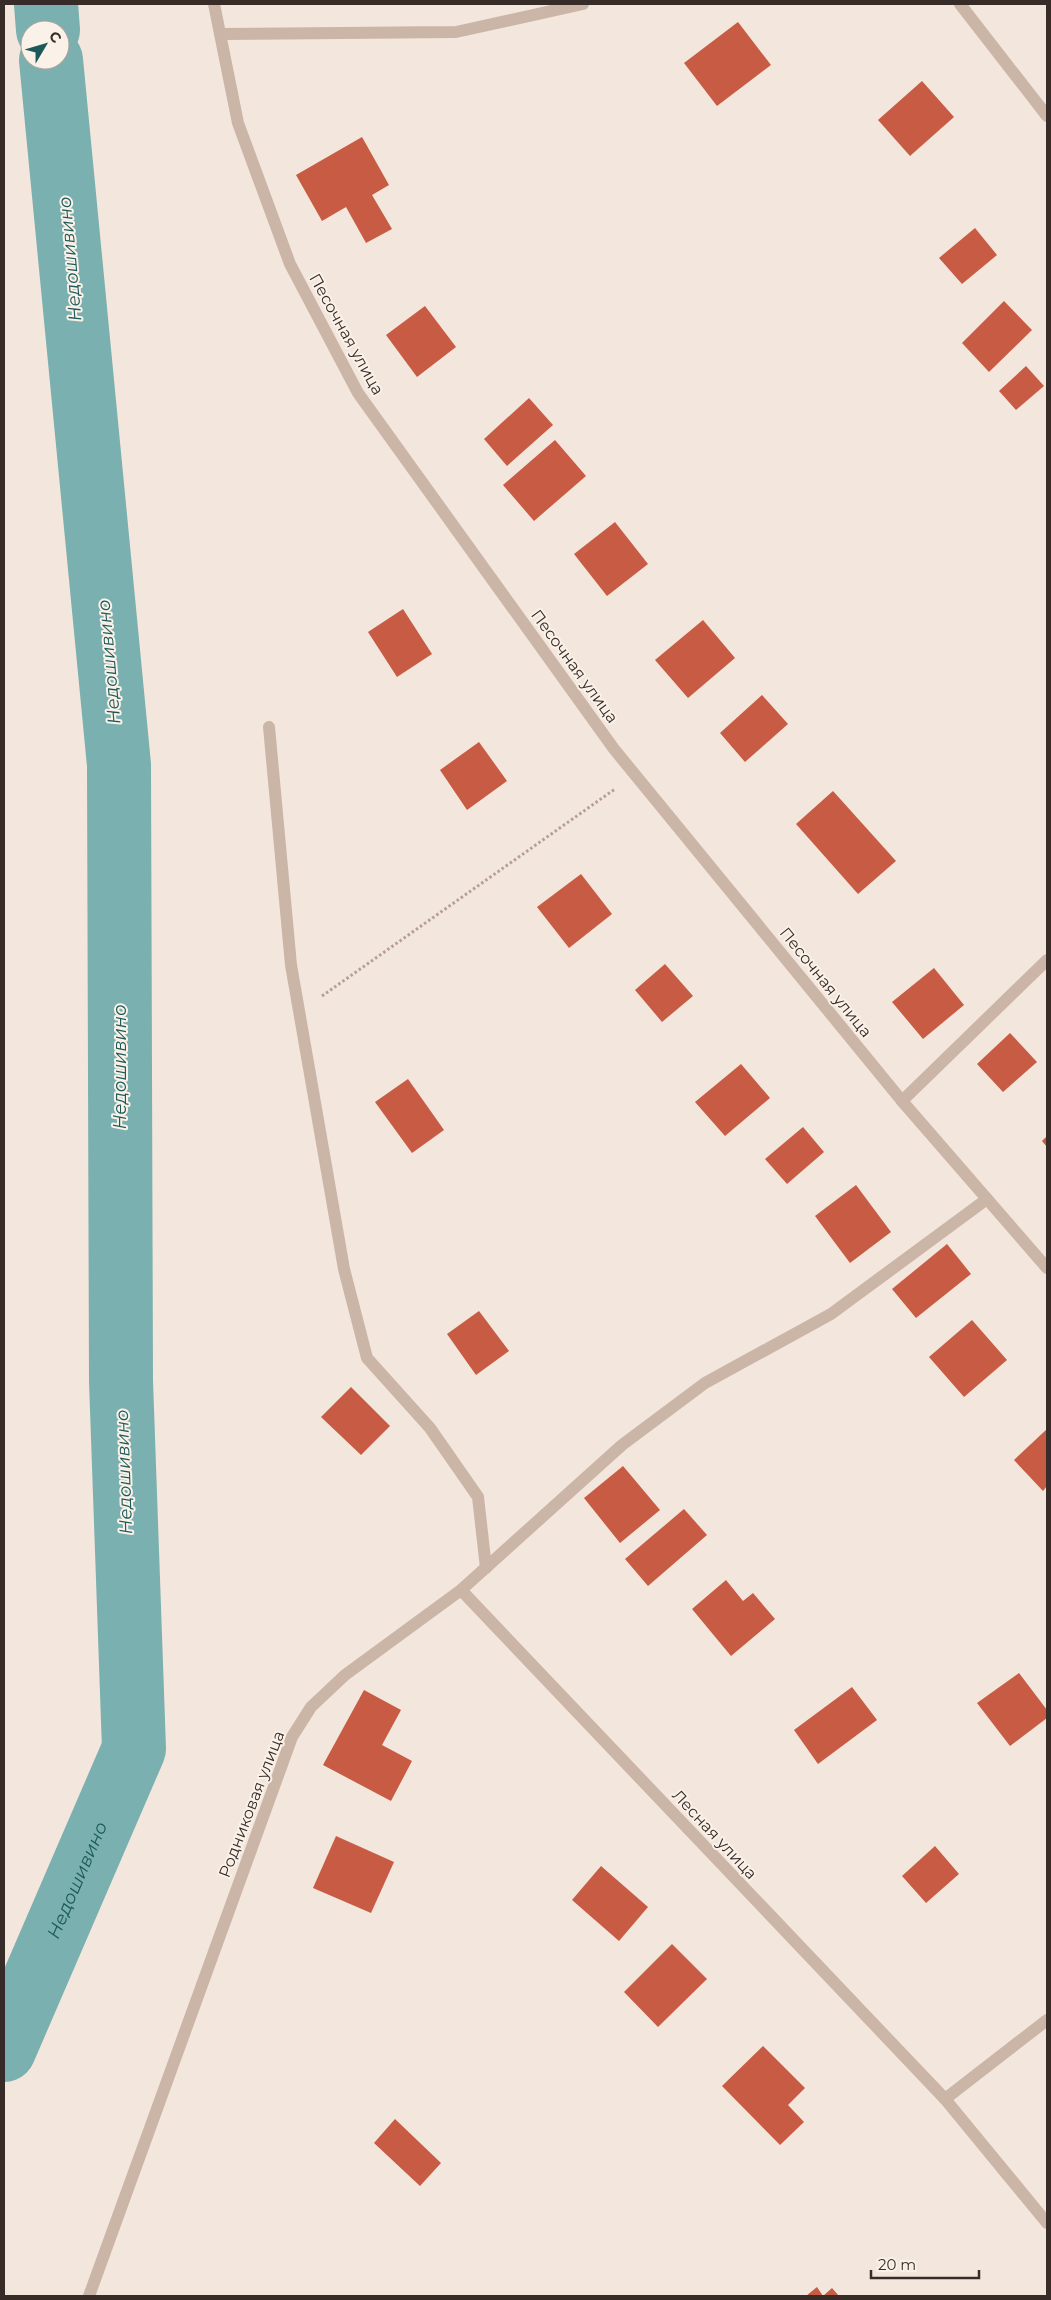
<svg xmlns="http://www.w3.org/2000/svg" width="1051" height="2300" font-family="Montserrat,sans-serif">
  <style>
    .lines { fill: none; stroke-linecap: round; stroke-linejoin: round }
    .river { stroke: #7ab0af; stroke-width: 64 }
    .building { fill: #c85b44 }
    .path { stroke: #b79f91; stroke-width: 3; stroke-dasharray: 2.5 2.5; stroke-linecap: butt }
    .minor { stroke: #cbb5a7; stroke-width: 12 }
    .labels { text-anchor: middle; stroke-width: 4; stroke-linejoin: round; paint-order: stroke }
    .street-label { font-size: 16px; fill: #372c28; stroke: #faf1e8 }
    .water-label { font-size: 18px; font-style: italic; fill: #1c5a5a; stroke: #faf1e8 }
  </style>
  <rect width="100%" height="100%" fill="#f3e6dc"/>
  <g class="lines">
    <g class="river">
      <path d="M46,4l2,26"/>
      <path id="s1" d="M4,2050l130,-301 -13,-368 -2,-616 -68,-705"/>
    </g>
  </g>
  <g class="building">
    <path d="M738,22l33,43 -54,41 -33,-43z"/>
    <path d="M922,81l32,36 -44,39 -32,-36z"/>
    <path d="M362,137l27,48 -17,10 20,34 -26,14 -20,-36 -24,14 -26,-46z"/>
    <path d="M975,228l22,27 -35,29 -23,-26z"/>
    <path d="M1004,301l28,29 -43,42 -27,-29z"/>
    <path d="M425,306l31,41 -39,30 -31,-42z"/>
    <path d="M1026,366l18,20 -28,24 -17,-19z"/>
    <path d="M529,398l24,27 -46,41 -23,-27z"/>
    <path d="M555,440l31,36 -52,45 -31,-36z"/>
    <path d="M615,522l33,42 -41,32 -33,-42z"/>
    <path d="M403,609l29,45 -35,23 -29,-45z"/>
    <path d="M703,620l32,38 -47,40 -33,-38z"/>
    <path d="M762,695l26,29 -43,38 -25,-29z"/>
    <path d="M479,742l28,39 -40,29 -27,-40z"/>
    <path d="M833,791l63,70 -38,33 -62,-70z"/>
    <path d="M581,874l31,40 -43,34 -32,-41z"/>
    <path d="M665,964l28,32 -31,26 -27,-32z"/>
    <path d="M934,968l30,37 -41,34 -31,-37z"/>
    <path d="M1010,1033l27,29 -34,30 -26,-28z"/>
    <path d="M741,1064l29,34 -45,38 -30,-34z"/>
    <path d="M408,1079l36,51 -32,23 -37,-51z"/>
    <path d="M803,1127l21,25 -37,32 -22,-25z"/>
    <path d="M1047,1136v11l-5,-6z"/>
    <path d="M856,1185l35,47 -41,31 -35,-47z"/>
    <path d="M947,1244l24,30 -55,44 -24,-29z"/>
    <path d="M479,1311l30,40 -33,24 -29,-41z"/>
    <path d="M972,1320l35,40 -43,37 -35,-40z"/>
    <path d="M351,1387l39,39 -29,29 -40,-38z"/>
    <path d="M1047,1429v57l-4,5 -29,-31z"/>
    <path d="M623,1466l37,44 -40,33 -36,-45z"/>
    <path d="M684,1509l23,26 -59,51 -23,-27z"/>
    <path d="M726,1580l17,21 10,-8 22,26 -44,37 -39,-47z"/>
    <path d="M1019,1673l28,37v8l-37,28 -33,-43z"/>
    <path d="M852,1687l25,33 -59,44 -24,-34z"/>
    <path d="M364,1690l37,20 -19,35 30,16 -21,40 -68,-36z"/>
    <path d="M336,1836l58,26 -23,51 -58,-25z"/>
    <path d="M935,1846l24,28 -33,29 -24,-27z"/>
    <path d="M601,1866l47,41 -29,34 -47,-41z"/>
    <path d="M672,1944l35,35 -49,48 -34,-35z"/>
    <path d="M763,2046l42,42 -17,17 16,17 -24,23 -58,-59z"/>
    <path d="M395,2119l46,44 -21,23 -46,-43z"/>
    <path d="M817,2287l6,9 9,-8 7,8h-33z"/>
  </g>
  <g class="lines">
    <path class="path" d="M322,996l293,-207"/>
    <g class="minor">
      <path d="M214,4l24,119 52,141 68,129 256,356 288,352 145,167"/>
      <path d="M960,4l87,112"/>
      <path d="M220,34l236,-2 127,-28"/>
      <path d="M269,727l22,238 53,304 23,89 63,70 48,69 8,71"/>
      <path d="M902,1101l145,-141"/>
      <path d="M461,1590l484,509 102,124"/>
      <path d="M945,2099l102,-79"/>
      <path d="M89,2296l203,-559 19,-30 34,-32 116,-85 161,-145 83,-62 126,-69 156,-115"/>
    </g>
  </g>
  <g class="labels">
    <g class="street-label">
      <text transform="translate(347 334) rotate(61)" y="6">Песочная улица</text>
      <text transform="translate(575 666) rotate(54)" y="6">Песочная улица</text>
      <text transform="translate(826 982) rotate(51)" y="6">Песочная улица</text>
      <text transform="translate(251 1804) rotate(-69)" y="6">Родниковая улица</text>
      <text transform="translate(715 1834) rotate(47)" y="6">Лесная улица</text>
    </g>
    <g class="water-label">
      <text transform="translate(70 259) rotate(-95)" y="6">Недошивино</text>
      <text transform="translate(109 662) rotate(-95)" y="6">Недошивино</text>
      <text transform="translate(120 1067) rotate(-90)" y="6">Недошивино</text>
      <text transform="translate(124 1472) rotate(-92)" y="6">Недошивино</text>
      <text dy="6" stroke="none"><textPath href="#s1" startOffset="185">Недошивино</textPath></text>
    </g>
  </g>
  <rect width="1051" height="2300" fill="none" stroke="#372c28" stroke-width="10"/>
  <g transform="translate(45 45) rotate(52)"><circle r="24" fill="#faf1e8" stroke="#aca29b"/>
  <path d="M0-4L9 19L0 12L-9 19Z" fill="#1c5a5a"/>
  <text y="-8" font-size="14" font-weight="bold" text-anchor="middle" fill="#372c28">С</text>
  </g>
  <path d="M871 2270v8h108v-8" fill="none" stroke="#372c28" stroke-width="2.5"/>
  <text x="878" y="2270" font-size="15" fill="#372c28" stroke="#faf1e8" stroke-width="4" paint-order="stroke">20 m</text>
</svg>
